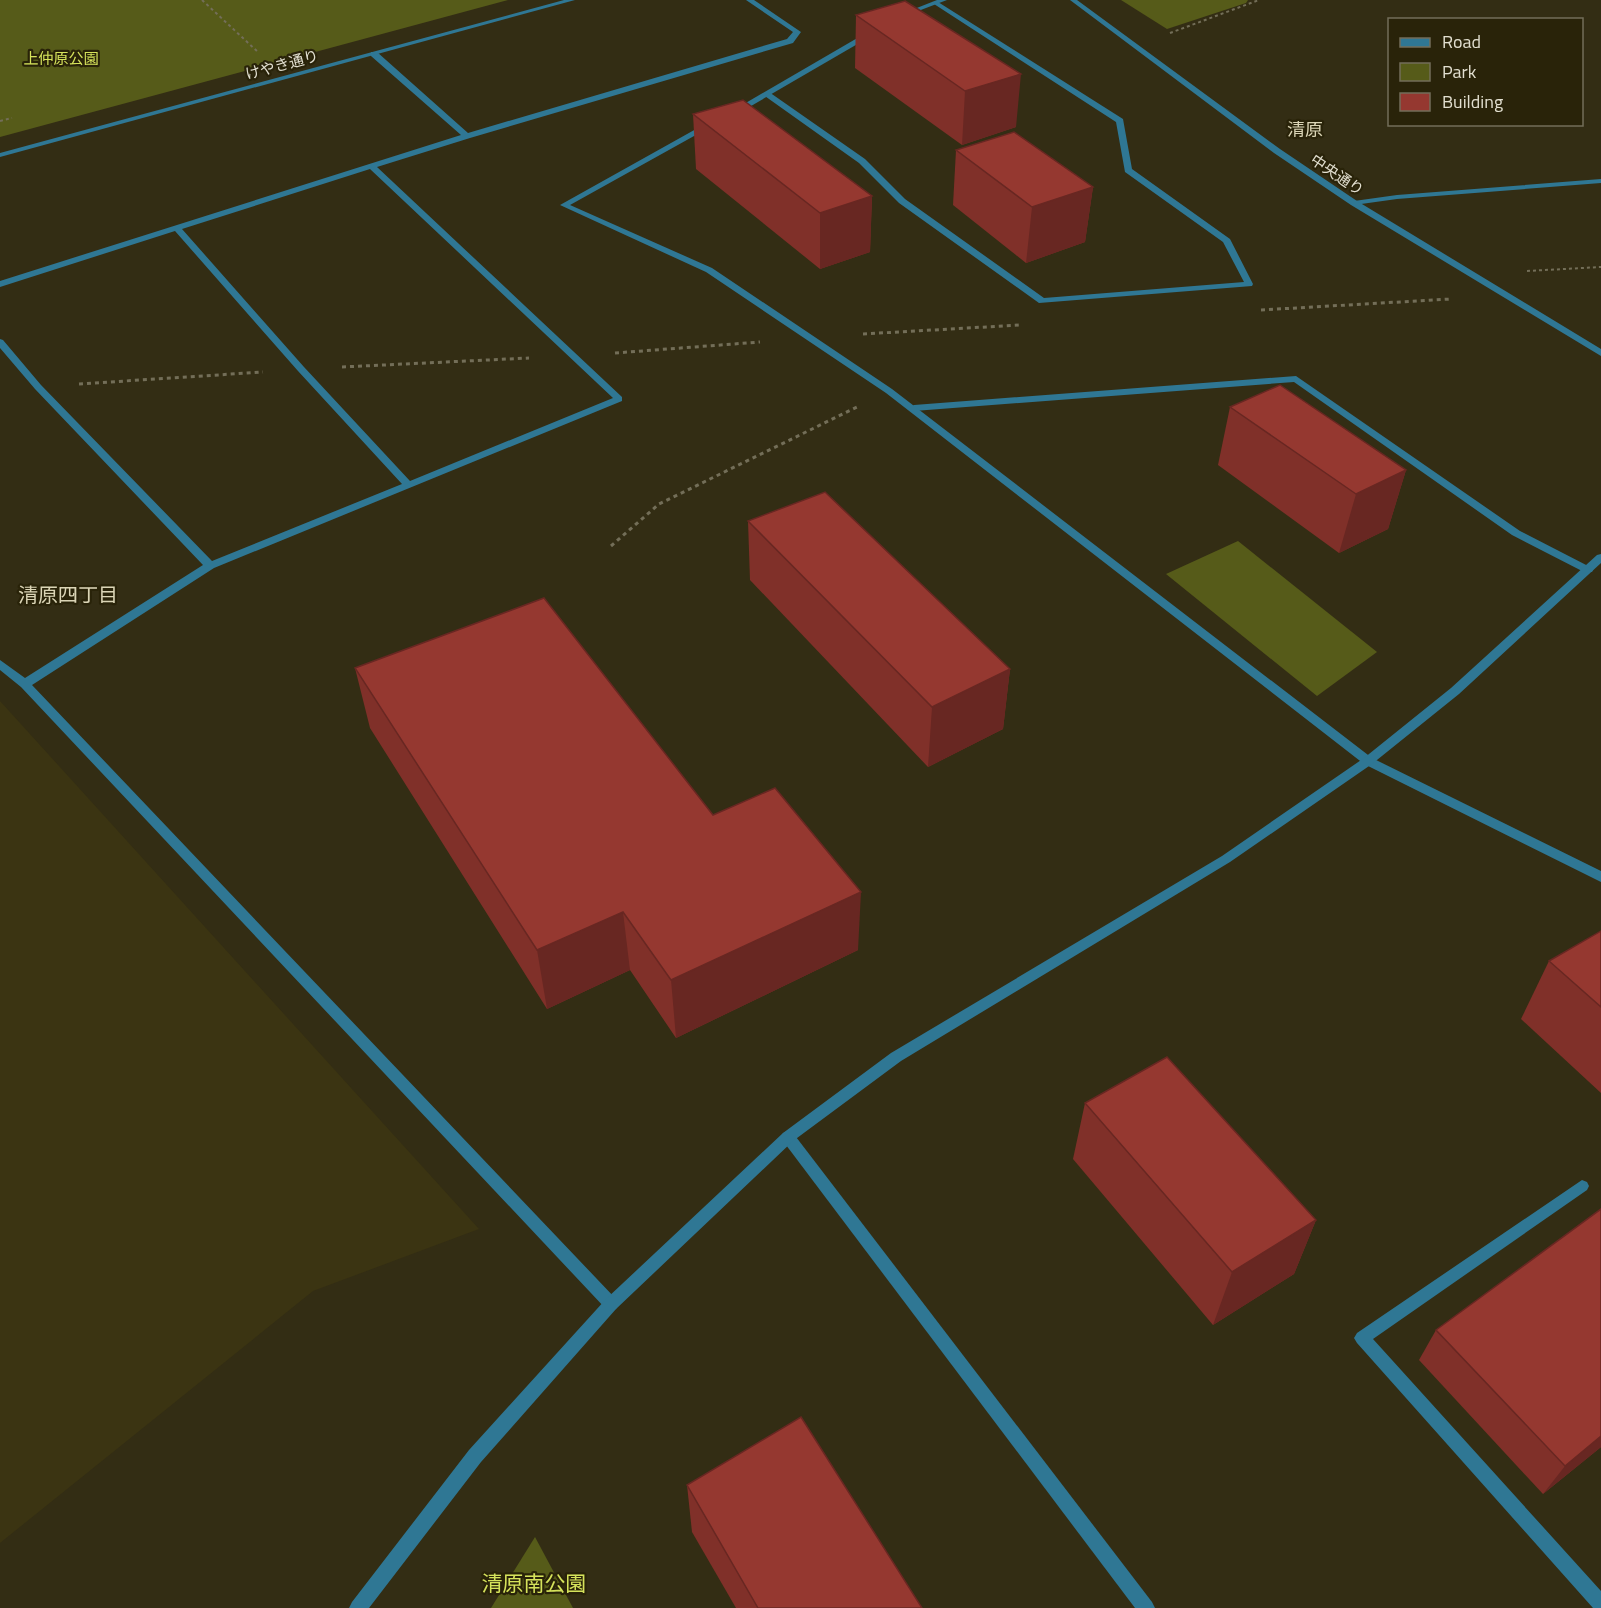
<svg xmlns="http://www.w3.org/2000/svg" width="1601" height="1608" font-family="'Titillium Web','Noto Sans JP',sans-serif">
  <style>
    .built { fill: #3b3412 }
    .green { fill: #565b19 }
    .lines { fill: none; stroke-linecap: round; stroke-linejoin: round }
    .path-far1 { stroke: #736e58; stroke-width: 2; stroke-dasharray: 3 3; stroke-linecap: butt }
    .path { stroke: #736e58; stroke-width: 3; stroke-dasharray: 4 4; stroke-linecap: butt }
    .service { fill: #2f7794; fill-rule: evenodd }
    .minor { fill: #2f7794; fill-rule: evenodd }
    .tertiary { fill: #2f7794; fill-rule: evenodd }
    .wall { fill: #803029 }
    .shaded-wall { fill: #682722 }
    .building { fill: #953830; stroke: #682722; stroke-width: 1.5 }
    .labels { text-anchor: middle; stroke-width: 4.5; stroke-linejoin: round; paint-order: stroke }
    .far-park-label { font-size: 15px; fill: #d5e25b; stroke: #292309 }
    .far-street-label { font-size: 15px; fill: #e2dfd0; stroke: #292309 }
    .far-quarter-label { font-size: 18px; fill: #dbd5b6; stroke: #292309 }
    .neighbourhood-label { font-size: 20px; fill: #dbd5b6; stroke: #292309 }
    .near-park-label { font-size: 21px; fill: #d5e25b; stroke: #292309 }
  </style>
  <rect width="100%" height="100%" fill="#332d14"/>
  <path class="built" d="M0,701l479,528 -166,62 -313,252z"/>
  <g class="green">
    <path d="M0,0h508l-508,137z"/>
    <path d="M1121,0h127l-2,3 -79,26z"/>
    <path d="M1238,541l139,111 -60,44 -151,-122z"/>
    <path d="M535,1537l38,71h-82z"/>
  </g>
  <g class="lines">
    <g class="path-far1">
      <path d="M202,0l57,53"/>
      <path d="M1170,33l89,-33"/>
      <path d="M0,121l12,-3"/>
      <path d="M1527,271l74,-4"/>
    </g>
    <g class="path">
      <path d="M1261,310l190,-11"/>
      <path d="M863,334l157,-9"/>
      <path d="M615,353l145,-11"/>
      <path d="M342,367l187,-9"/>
      <path d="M79,384l184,-12"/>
      <path d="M611,546l48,-42 198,-97"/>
    </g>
    <g class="service">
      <path d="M934,2h4l185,117 9,50 98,70 23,45 -1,2 -213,17 -140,-100 -40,-40 -97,-69 7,-2 96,67 40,40 139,99 200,-16 -21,-40 -98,-70 -9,-50 -182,-118z"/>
      <path d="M1601,179v4l-204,16 -43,6 -4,-2 4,-2 43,-6z"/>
      <path d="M1296,376l224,155 72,37 1,2 -1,2h-8l-72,-37 -218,-153 -380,29 -5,-3 5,-3z"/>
    </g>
    <g class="minor">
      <path d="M746,0h8l47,32 -8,11 -323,95 -93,29 245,230v4l-408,167 -182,117 584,614 3,5 -3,5 -5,2 -5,-2 -585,-622 -21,-17v-10l25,18 178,-113 -168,-176 -35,-41v-9l3,1 38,45 171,176 190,-77 -104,-113 -123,-140 -175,56v-6l461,-146 -90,-79v-4h6l91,81 319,-94 6,-7zM370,169l243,229 -203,83 -106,-114 -122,-138z"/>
      <path d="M937,0h10l-42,16 -6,-1z"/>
      <path d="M866,33l7,2 -134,78 -7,-2z"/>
      <path d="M705,124l7,2 -142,79 142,63 180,121 480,369 229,113v11l-237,-118 -478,-371 -180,-121 -146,-67z"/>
      <path d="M788,1131l5,2 359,469 3,6h-20l-352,-467 -2,-4 2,-4z"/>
      <path d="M1582,1180l5,2 2,4 -2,4 -214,149 228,252v17h-8l-236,-265 -3,-5 3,-5z"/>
    </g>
    <g class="tertiary">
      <path d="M564,0h11l-575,157v-4z"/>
      <path d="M1070,0h7l203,149 77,52 244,148v7l-250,-151 -77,-52z"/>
      <path d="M1601,554v9l-142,131 -87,70 -142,98 -329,199 -108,80 -177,168 -135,153 -112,146h-20l3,-6 117,-152 137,-151 177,-166 108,-80 331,-197 142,-98 87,-70 146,-133z"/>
    </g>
  </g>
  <g class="wall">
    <path d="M905,1l111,126 -54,18 -107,-77 1,-53z"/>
    <path d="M693,114l179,82 -2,56 -50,17 -124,-100z"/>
    <path d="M956,150l137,37 -8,55 -59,21 -73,-58z"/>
    <path d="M1230,407l176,63 -18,59 -49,24 -121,-88z"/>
    <path d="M748,521l262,148 -7,60 -75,38 -178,-187z"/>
    <path d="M355,668l358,147 145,135 -182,88 -46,-68 -83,39 -177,-281z"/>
    <path d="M1601,931v162l-80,-74 28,-58z"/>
    <path d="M1085,1103l231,117 -22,54 -81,51 -140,-166z"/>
    <path d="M1601,1209v238l-58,47 -124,-134 17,-30z"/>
    <path d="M687,1485l235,123h-186l-44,-76z"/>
  </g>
  <g class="shaded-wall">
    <path d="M1021,74l-5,53 -54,18 3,-54z"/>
    <path d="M1093,187l-8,55 -59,21 6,-56z"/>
    <path d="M872,196l-2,56 -50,17v-56z"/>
    <path d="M1406,470l-18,59 -49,24 17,-59z"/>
    <path d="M1010,669l-7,60 -75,38 4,-60z"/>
    <path d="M861,892l-3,58 -182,88 -5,-58z"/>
    <path d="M623,912l7,58 -83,39 -10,-59z"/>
    <path d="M1316,1220l-22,54 -81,51 19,-53z"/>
    <path d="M1601,1436v11l-58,47 22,-28z"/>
  </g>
  <g class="building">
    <path d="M905,1l116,73 -56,17 -109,-76z"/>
    <path d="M743,100l129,96 -52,17 -127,-99z"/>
    <path d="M1014,132l79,55 -61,20 -76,-57z"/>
    <path d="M1280,385l126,85 -50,24 -126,-87z"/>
    <path d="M825,492l185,177 -78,38 -184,-186z"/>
    <path d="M544,598l169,217 62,-27 86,104 -190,88 -48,-68 -86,38 -182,-282z"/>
    <path d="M1601,931v76l-52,-46z"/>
    <path d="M1167,1057l149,163 -84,52 -147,-169z"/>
    <path d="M1601,1209v227l-36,30 -129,-136z"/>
    <path d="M801,1417l121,191h-164l-71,-123z"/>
  </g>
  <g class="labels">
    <g class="far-park-label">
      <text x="61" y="64">上仲原公園</text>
    </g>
    <g class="far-street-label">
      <text transform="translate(282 65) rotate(-15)" y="5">けやき通り</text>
      <text transform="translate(1337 175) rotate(34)" y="5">中央通り</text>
    </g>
    <g class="far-quarter-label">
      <text x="1305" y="136">清原</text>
    </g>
    <g class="neighbourhood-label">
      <text x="68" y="602">清原四丁目</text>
    </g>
    <g class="near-park-label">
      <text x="534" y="1591">清原南公園</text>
    </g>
  </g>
  <rect x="1388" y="18" width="195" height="108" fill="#292309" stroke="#736e59" stroke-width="1.5"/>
  <rect x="1400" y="38" width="30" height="9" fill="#2f7794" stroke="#736e59" stroke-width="1.5"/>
  <text x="1442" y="48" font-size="18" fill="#e2dfd0">Road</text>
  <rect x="1400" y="63" width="30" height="18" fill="#565b19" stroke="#736e59" stroke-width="1.5"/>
  <text x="1442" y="78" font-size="18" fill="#e2dfd0">Park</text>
  <rect x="1400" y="93" width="30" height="18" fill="#953830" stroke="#736e59" stroke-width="1.5"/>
  <text x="1442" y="108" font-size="18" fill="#e2dfd0">Building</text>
</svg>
